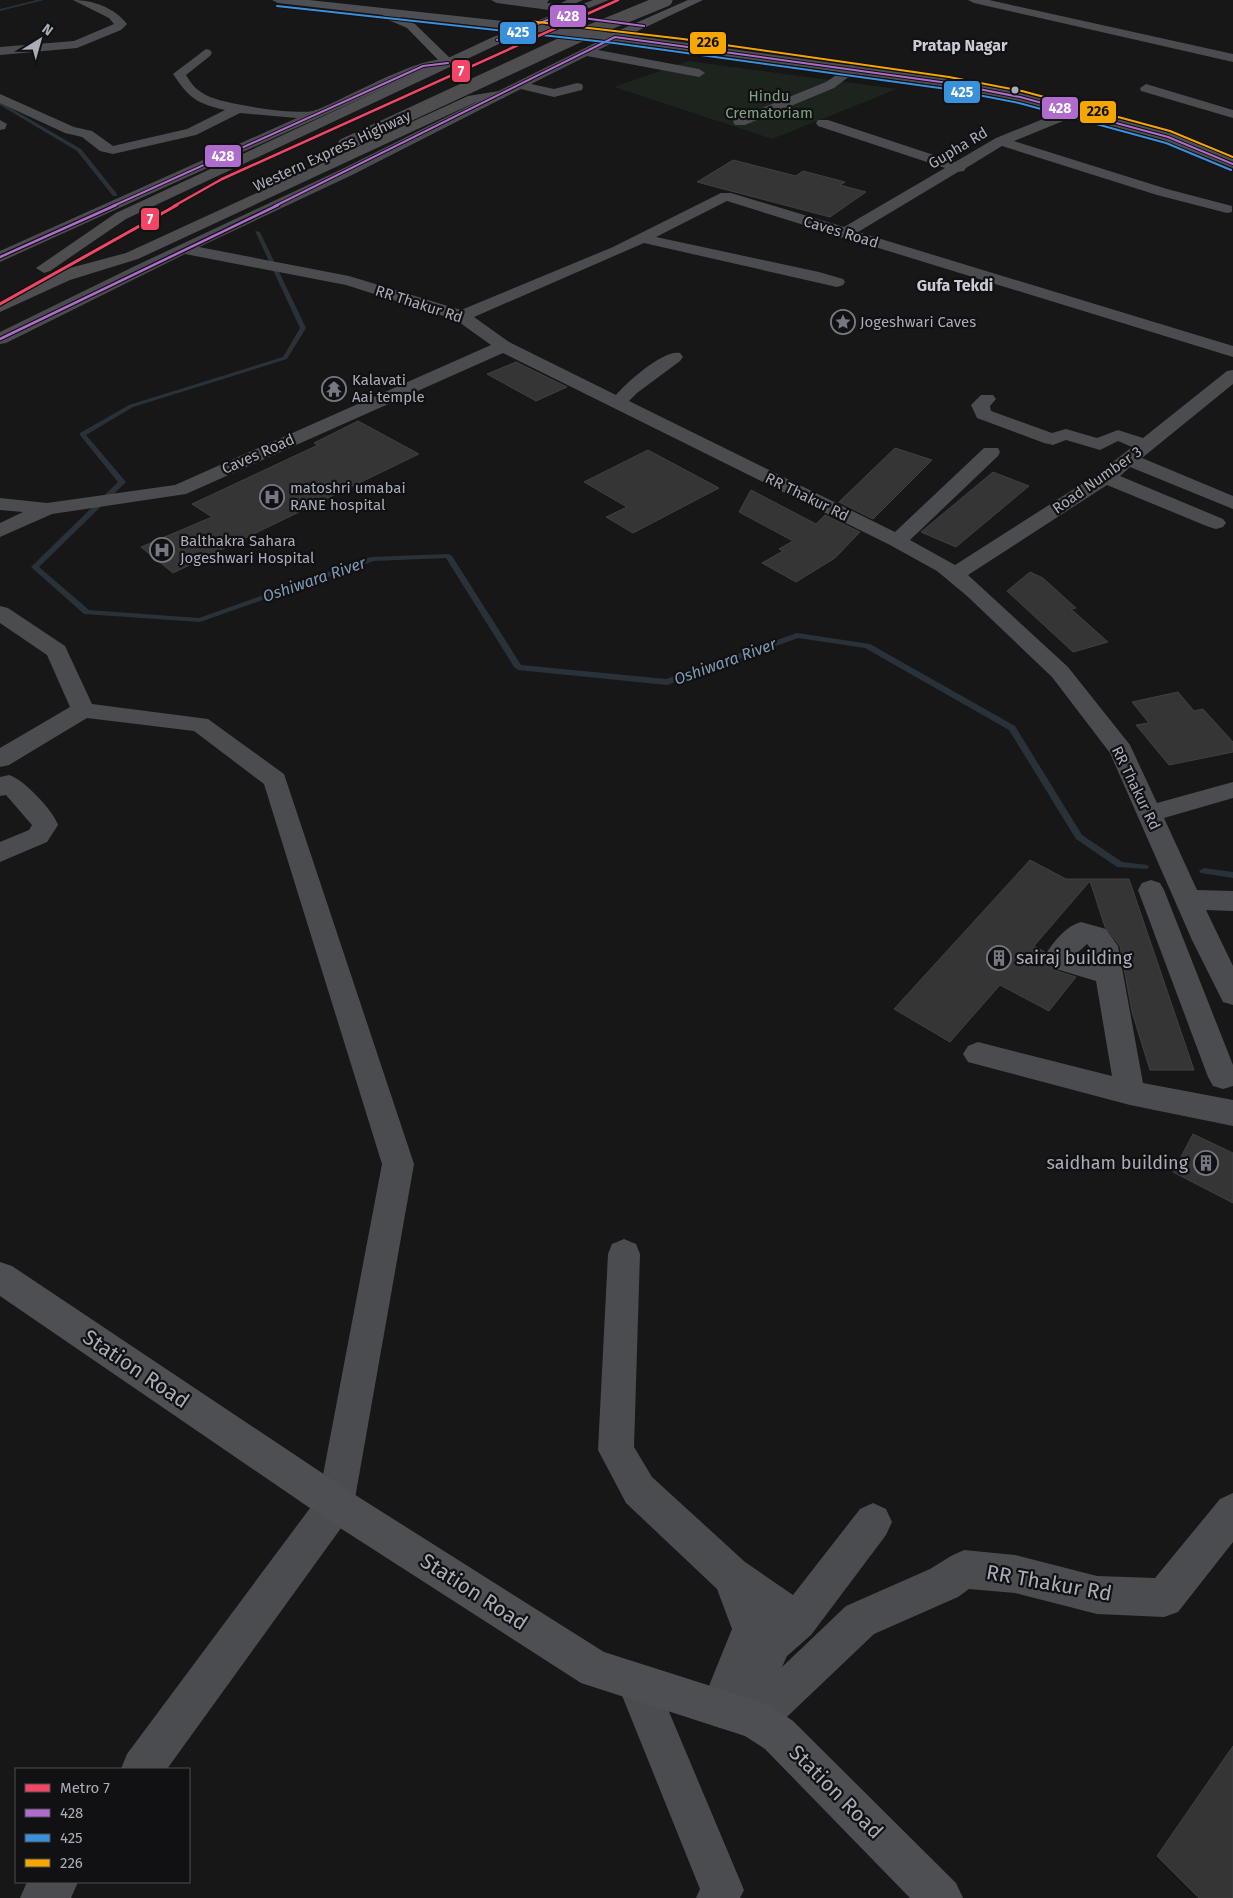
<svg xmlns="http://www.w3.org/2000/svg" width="1233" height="1898" font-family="'Fira Sans',sans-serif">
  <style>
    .green { fill: #1d241e }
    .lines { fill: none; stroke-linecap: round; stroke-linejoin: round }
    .stream { fill: #2a3239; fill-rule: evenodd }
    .building { fill: #353536; stroke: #3f4043 }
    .minor { fill: #4b4c50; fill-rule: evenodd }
    .major { fill: #4d4f52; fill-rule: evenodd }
    .highway { fill: #4e4e51; fill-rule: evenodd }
    .highway-bridge { stroke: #4e4e51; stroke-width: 13 }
    .bus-1-far1-casing { stroke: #111113; stroke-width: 4 }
    .bus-1-casing { stroke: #111113; stroke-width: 5 }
    .bus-2-casing { stroke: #111113; stroke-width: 4 }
    .bus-3-casing { stroke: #111113; stroke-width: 4 }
    .bus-1-far1 { stroke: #b06ccc; stroke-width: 2 }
    .bus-1 { stroke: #b06ccc; stroke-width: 2.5 }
    .bus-2 { stroke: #3a90db; stroke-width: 2 }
    .bus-3 { stroke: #f7a600; stroke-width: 2 }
    .metro-1-far1-casing { stroke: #111113; stroke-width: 4.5 }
    .metro-1-casing { stroke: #111113; stroke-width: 5.5 }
    .metro-1-far1 { stroke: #f34667; stroke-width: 2.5 }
    .metro-1 { stroke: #f34667; stroke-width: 3 }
    .bus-dot { fill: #a8adb8; stroke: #111113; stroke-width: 2 }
    .labels { text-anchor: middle; stroke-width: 4.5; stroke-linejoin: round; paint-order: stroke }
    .far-park-label { font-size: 15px; fill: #7fa381; stroke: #111113 }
    .far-street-label { font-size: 15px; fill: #a8adb8; stroke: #111113 }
    .far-poi-label { font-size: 15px; fill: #a8adb8; stroke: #111113; text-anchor: start }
    .far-neighbourhood-label { font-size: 16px; font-weight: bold; fill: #c9ccd4; stroke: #111113 }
    .far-water-label { font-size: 16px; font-style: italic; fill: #7f9bb3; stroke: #111113 }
    .poi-label { font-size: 18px; fill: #a8adb8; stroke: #111113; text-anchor: start }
    .near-street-label { font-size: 21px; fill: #a8adb8; stroke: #111113 }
    .line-badge { stroke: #111113; stroke-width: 2 }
    .badge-label { font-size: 14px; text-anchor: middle; font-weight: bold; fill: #fff }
    .pale-badge-label { font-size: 14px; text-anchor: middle; font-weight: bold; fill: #111 }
  </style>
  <rect width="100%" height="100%" fill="#171717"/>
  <path class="green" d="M688,61l209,28 -125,50 -158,-52z"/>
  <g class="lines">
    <g class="stream">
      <path d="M37,0h7l-44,11v-2z"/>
      <path d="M0,102l81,47 36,45v2h-4l-36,-45 -77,-46z"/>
      <path d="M255,231l5,1 46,96 -19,31 -154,48 -47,28 40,47 -87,85 50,43 110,8 171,-61 78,-3 4,2 69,109 145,14 131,-46 73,11 145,82 67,109 40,27 25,3 2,2 -2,2 -30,-2 -41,-28 -67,-109 -144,-82 -67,-10 -131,47 -149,-15 -4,-3 -68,-109 -72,3 -174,61 -116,-8 -53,-47 87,-85 -38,-47v-2l49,-28 154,-48 17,-29z"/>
      <path d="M1204,868l29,4v6l-32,-5 -2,-2z"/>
    </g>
  </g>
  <g class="building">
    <path d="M733,160l63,16 7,-5 42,11 -5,3 26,7 -36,25 -133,-35z"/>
    <path d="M516,362l51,25 -31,14 -49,-27z"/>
    <path d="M358,421l61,33 -246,119 -32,-26 71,-30 -20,-13 126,-59 -4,-2z"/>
    <path d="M895,448l37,12 -59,59 -34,-17z"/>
    <path d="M648,450l71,38 -86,45 -27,-16 21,-10 -43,-25z"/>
    <path d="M993,472l36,14 -73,61 -35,-15z"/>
    <path d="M751,490l65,34 9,-9 35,17 -25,26 -39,24 -34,-19 21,-12 -4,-2 14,-8 -54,-29z"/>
    <path d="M1030,572l13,6 33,30 -5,1 37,33 -35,10 -66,-61z"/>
    <path d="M1178,692l16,19 9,-2 30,33v10l-64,13 -33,-40 13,-2 -17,-21z"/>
    <path d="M1030,860l36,19h63l65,191h-44l-18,-58 -12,-66 -15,-19 -15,-46 -56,65 11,6 -1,3 10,15 22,7 -27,34 -49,-26 -50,57 -56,-33z"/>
    <path d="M1193,1134l40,19v50l-60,-31z"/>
    <path d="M1233,1746v152h-34l-42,-42z"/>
  </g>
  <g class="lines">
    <g class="minor">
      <path d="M73,0c20,0 42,8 54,24l-6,6 -44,18 -77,7v-8l74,-6 40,-17 -5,-6z"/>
      <path d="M491,0h58l-2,3 25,4 6,3 -6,3 -75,-10z"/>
      <path d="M968,0h21l244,54v8l-259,-59z"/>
      <path d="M615,33l6,4 -2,3 -21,10 101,19 6,4 -6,4 -112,-21 -56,28 23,5 23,-6 5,1 1,3 -1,3 -28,7 -33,-8 -169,86 -153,72 150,29 112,34 152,-63 108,-54h10l113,34 101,-59 -127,-42 -2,-3 2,-3h10l127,42 41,-24 94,-38h10l2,3 -2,3 -86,35 153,48 65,17v6l-5,1 -70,-18 -155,-49 -36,22 -2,3 -6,1 -100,60 375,114v11l-387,-119 -8,-1 -2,-2 -109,-34 -71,36 163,35 24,7 2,3 -2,3 -6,2 -193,-44 -170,74 35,25 107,53c11,-13 48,-46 64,-42l3,4 -3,4 -43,32 -8,8 266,131 89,-84h14l2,4 -2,4 -88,84 45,25 144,-92 33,-26 -14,-6 -18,9 -34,-10 -13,5 -9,-2 -67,-25 -6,-13 10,-10h12l3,4 -6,7 1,5 61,22 14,-4 31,9 21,-8 25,8 84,-67 6,-1v14l-91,74 91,38v13l-103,-42 -10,9 103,43 3,4 -3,4 -7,2 -7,-2 -102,-42 -139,90 100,92 62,78 27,58 76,-21v16l-69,20 33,72 36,1v20l-27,-1 27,56v39l-10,-3 -31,-62 -82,-187 -58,-76 -85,-81 -30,-25 -47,-26 -387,-192 -317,141 -134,20 -52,23v-14l23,-11 -23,-2v-12l47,5 128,-18 316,-140 -35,-25 -110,-35 -161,-31 -179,89 -6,1v-12l135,-66 207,-97z"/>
      <path d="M206,49l4,1 2,3 -2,3 -24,19c5,8 9,14 18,19 15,10 92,21 109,17 23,-6 124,-67 141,-48l-6,4 -22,2 -426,193v-11l297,-133 -57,-5 -44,22 -83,19 -13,-3 -18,-14 -17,-4 -65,-30v-9l74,33 18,4 21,15 74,-17 38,-19c-29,-7 -35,-11 -52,-36z"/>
      <path d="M851,65l4,1 2,3 -2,3 -21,16 -89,37h-10l-2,-3 2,-3 91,-37z"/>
      <path d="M1146,84l87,26v8l-92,-27 -1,-3z"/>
      <path d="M0,120l7,4 -2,5 -5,1z"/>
      <path d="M0,606l8,2 57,38 27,58 116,15 76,55 130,390 -60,340 -5,13 -182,252h-46l6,-15 192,-258 63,-332 -118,-380 -70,-53 -107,-13 -78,47 -9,2v-19l70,-41 -23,-52 -47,-32z"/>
      <path d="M9,775c13,3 45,36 49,50l-11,17 -47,20v-20l29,-12 3,-5 -26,-30 -6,1v-19z"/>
      <path d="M1151,880l9,3 4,7 69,175v21l-10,3 -10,-3 -5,-9 -70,-187 4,-7z"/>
      <path d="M1081,922l25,7 12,17 25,137 90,17v26l-103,-21 -162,-43 -5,-8 5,-8 10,-4 134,34 -16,-95 -40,-12 -10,-15c8,-13 20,-28 35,-32zM1087,944l4,5 1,10 -16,-5z"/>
      <path d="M624,1239l12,5 4,10 -6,193 18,30 93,85 48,33 67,-86 13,-6 13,6 6,13 -6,13 -75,100 -24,21 -5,11 64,-61 84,-37 21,-13 13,-6 51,5 82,21 58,2 65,-79 13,-6v49l-55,70 -14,5 -67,-3 -82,-21 -46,-4 -11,8 -84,37 -104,99 -14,6 -32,-12 -4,1 -14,-6 -6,-14 32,-79 -15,-40 -91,-86 -28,-53 10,-196 4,-10z"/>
      <path d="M637,1663l14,6 93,221 -4,8h-44l4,-9 -83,-206 6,-14z"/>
      <path d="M27,1882h51l-7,16h-51z"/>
    </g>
    <g class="major">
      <path d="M272,0h37l304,33 75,-33h15l-74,35 319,44 72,14 153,41 60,25v9l-70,-28 -144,-39 -71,-14 -333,-46 -215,-24 15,7 37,36 2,3 -2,3h-8l-37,-38 -23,-10 -1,-3 -105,-12z"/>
      <path d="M567,0h16l-22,10h-8l-2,-2z"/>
      <path d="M0,1262l12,4 337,225 255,161 166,53 23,16 163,162 7,15h-53l-145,-149 -20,-13 -164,-53 -258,-166 -323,-221z"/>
    </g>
    <g class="highway">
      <path d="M593,0h16l-108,43 -375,176 -76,52 -6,2 -8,-5 80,-55 377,-176z"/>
      <path d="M499,91l5,1 1,3 -1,3 -28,4 -338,157 -68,21 -70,32v-11l70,-33 56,-15 342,-157z"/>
    </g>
    <path class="highway-bridge" d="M344,145l239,-111 83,-34"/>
    <defs>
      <g id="bus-1-far1">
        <path d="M497,40l63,-25 84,11"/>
        <path d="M113,206l310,-140 25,-3"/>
        <path d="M275,206l340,-169 333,46 72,14 148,40 65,27"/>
      </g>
      <g id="bus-1">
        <path d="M0,257l116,-52"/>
        <path d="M0,339l278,-134"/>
      </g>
      <path id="bus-2" d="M277,6l337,37 333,46 72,14 147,40 65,27"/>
      <path id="bus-3" d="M529,21l154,18 266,38 73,14 148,40 63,26"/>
    </defs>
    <use href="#bus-1-far1" class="bus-1-far1-casing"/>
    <use href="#bus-1" class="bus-1-casing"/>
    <use href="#bus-2" class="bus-2-casing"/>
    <use href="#bus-3" class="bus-3-casing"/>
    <use href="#bus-1-far1" class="bus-1-far1"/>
    <use href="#bus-1" class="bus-1"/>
    <use href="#bus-2" class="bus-2"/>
    <use href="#bus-3" class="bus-3"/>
    <defs>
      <path id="metro-1-far1" d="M174,206l48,-27 396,-179"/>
      <path id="metro-1" d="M0,304l177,-99"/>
    </defs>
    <use href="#metro-1-far1" class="metro-1-far1-casing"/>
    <use href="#metro-1" class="metro-1-casing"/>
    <use href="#metro-1-far1" class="metro-1-far1"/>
    <use href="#metro-1" class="metro-1"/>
  </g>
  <defs>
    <symbol id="sight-ring" viewBox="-11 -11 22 22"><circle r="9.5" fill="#111113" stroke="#757880" stroke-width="1.5"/><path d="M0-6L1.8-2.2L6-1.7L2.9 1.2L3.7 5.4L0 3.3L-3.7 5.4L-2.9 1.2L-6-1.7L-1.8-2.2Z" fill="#757880"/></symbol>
    <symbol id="temple-ring" viewBox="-11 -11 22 22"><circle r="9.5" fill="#111113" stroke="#757880" stroke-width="1.5"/><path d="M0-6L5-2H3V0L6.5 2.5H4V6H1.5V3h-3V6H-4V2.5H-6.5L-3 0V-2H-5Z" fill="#757880"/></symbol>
    <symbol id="hospital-ring" viewBox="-11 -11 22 22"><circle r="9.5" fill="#111113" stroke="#757880" stroke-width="1.5"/><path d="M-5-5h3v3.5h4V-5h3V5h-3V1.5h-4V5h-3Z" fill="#757880"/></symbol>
    <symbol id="building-ring" viewBox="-11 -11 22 22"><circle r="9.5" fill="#111113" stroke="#757880" stroke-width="1.5"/><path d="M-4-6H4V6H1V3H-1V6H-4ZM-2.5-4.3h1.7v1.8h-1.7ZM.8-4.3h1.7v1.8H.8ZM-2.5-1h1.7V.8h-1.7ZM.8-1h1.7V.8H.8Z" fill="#757880"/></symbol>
  </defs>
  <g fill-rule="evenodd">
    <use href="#sight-ring" x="829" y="308" width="28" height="28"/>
    <use href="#temple-ring" x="320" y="375" width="28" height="28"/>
    <use href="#hospital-ring" x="258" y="483" width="28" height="28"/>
    <use href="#hospital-ring" x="148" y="536" width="28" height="28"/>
    <use href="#building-ring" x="985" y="944" width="28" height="28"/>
    <use href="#building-ring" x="1192" y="1149" width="28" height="28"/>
  </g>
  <circle class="bus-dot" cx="1015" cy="90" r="4.5"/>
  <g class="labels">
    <g class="far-park-label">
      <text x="769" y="101">Hindu<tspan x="769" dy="17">Crematoriam</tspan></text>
    </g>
    <g class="far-street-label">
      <text transform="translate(958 148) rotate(-31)" y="5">Gupha Rd</text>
      <text transform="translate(332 151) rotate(-25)" y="5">Western Express Highway</text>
      <text transform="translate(841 232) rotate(17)" y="5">Caves Road</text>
      <text transform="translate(419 304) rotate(18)" y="5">RR Thakur Rd</text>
      <text transform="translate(258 454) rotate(-24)" y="5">Caves Road</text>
      <text transform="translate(1097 480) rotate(-35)" y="5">Road Number 3</text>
      <text transform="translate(807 497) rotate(26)" y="5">RR Thakur Rd</text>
      <text transform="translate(1136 788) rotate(64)" y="5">RR Thakur Rd</text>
    </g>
    <g class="far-poi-label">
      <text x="860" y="327">Jogeshwari Caves</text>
      <text x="352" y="385">Kalavati<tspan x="352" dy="17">Aai temple</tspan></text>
      <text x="290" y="493">matoshri umabai<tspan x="290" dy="17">RANE hospital</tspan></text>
      <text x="180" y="546">Balthakra Sahara<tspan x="180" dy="17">Jogeshwari Hospital</tspan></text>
    </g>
    <g class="far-neighbourhood-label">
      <text x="960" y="51">Pratap Nagar</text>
      <text x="955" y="291">Gufa Tekdi</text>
    </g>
    <g class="far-water-label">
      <text transform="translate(314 579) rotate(-19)" y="6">Oshiwara River</text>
      <text transform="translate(725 661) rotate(-20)" y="6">Oshiwara River</text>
    </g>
    <g class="poi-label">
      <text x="1016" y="964">sairaj building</text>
      <text x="1188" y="1169" text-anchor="end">saidham building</text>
    </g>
    <g class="near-street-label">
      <text transform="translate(136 1369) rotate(34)" y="7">Station Road</text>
      <text transform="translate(1049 1583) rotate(10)" y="7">RR Thakur Rd</text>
      <text transform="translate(474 1592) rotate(33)" y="7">Station Road</text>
      <text transform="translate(836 1792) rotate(45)" y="7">Station Road</text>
    </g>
  </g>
  <g class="line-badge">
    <rect x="549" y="4" width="38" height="24" rx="5" fill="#b06ccc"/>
    <rect x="499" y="21" width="38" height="24" rx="5" fill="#3a90db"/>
    <rect x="689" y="31" width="38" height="24" rx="5" fill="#f7a600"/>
    <rect x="451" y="59" width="20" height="24" rx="5" fill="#f34667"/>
    <rect x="943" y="80" width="38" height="24" rx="5" fill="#3a90db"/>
    <rect x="1041" y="96" width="38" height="24" rx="5" fill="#b06ccc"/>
    <rect x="1079" y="100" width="38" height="24" rx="5" fill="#f7a600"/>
    <rect x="204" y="144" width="38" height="24" rx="5" fill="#b06ccc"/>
    <rect x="140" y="207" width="20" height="24" rx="5" fill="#f34667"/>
  </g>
  <g class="badge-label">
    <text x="568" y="21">428</text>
    <text x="518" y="37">425</text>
    <text x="461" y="76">7</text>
    <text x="962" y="97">425</text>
    <text x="1060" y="113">428</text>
    <text x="223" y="161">428</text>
    <text x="150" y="224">7</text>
  </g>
  <g class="pale-badge-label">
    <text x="708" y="47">226</text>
    <text x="1098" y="116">226</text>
  </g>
  <rect x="15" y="1768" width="175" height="115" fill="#111113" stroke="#4d4f55"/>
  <rect x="25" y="1784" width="25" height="8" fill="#f34667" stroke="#4d4f55"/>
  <text x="60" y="1793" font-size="15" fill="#a8adb8">Metro 7</text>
  <rect x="25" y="1809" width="25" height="8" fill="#b06ccc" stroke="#4d4f55"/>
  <text x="60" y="1818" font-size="15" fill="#a8adb8">428</text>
  <rect x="25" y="1834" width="25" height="8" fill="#3a90db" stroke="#4d4f55"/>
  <text x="60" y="1843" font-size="15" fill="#a8adb8">425</text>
  <rect x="25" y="1859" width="25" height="8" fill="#f7a600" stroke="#4d4f55"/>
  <text x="60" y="1868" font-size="15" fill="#a8adb8">226</text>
  <g transform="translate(40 40) rotate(37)" stroke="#111113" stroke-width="4" paint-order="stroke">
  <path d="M0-4L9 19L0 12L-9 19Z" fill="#a8adb8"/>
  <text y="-8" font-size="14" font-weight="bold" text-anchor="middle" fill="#a8adb8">N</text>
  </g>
</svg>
